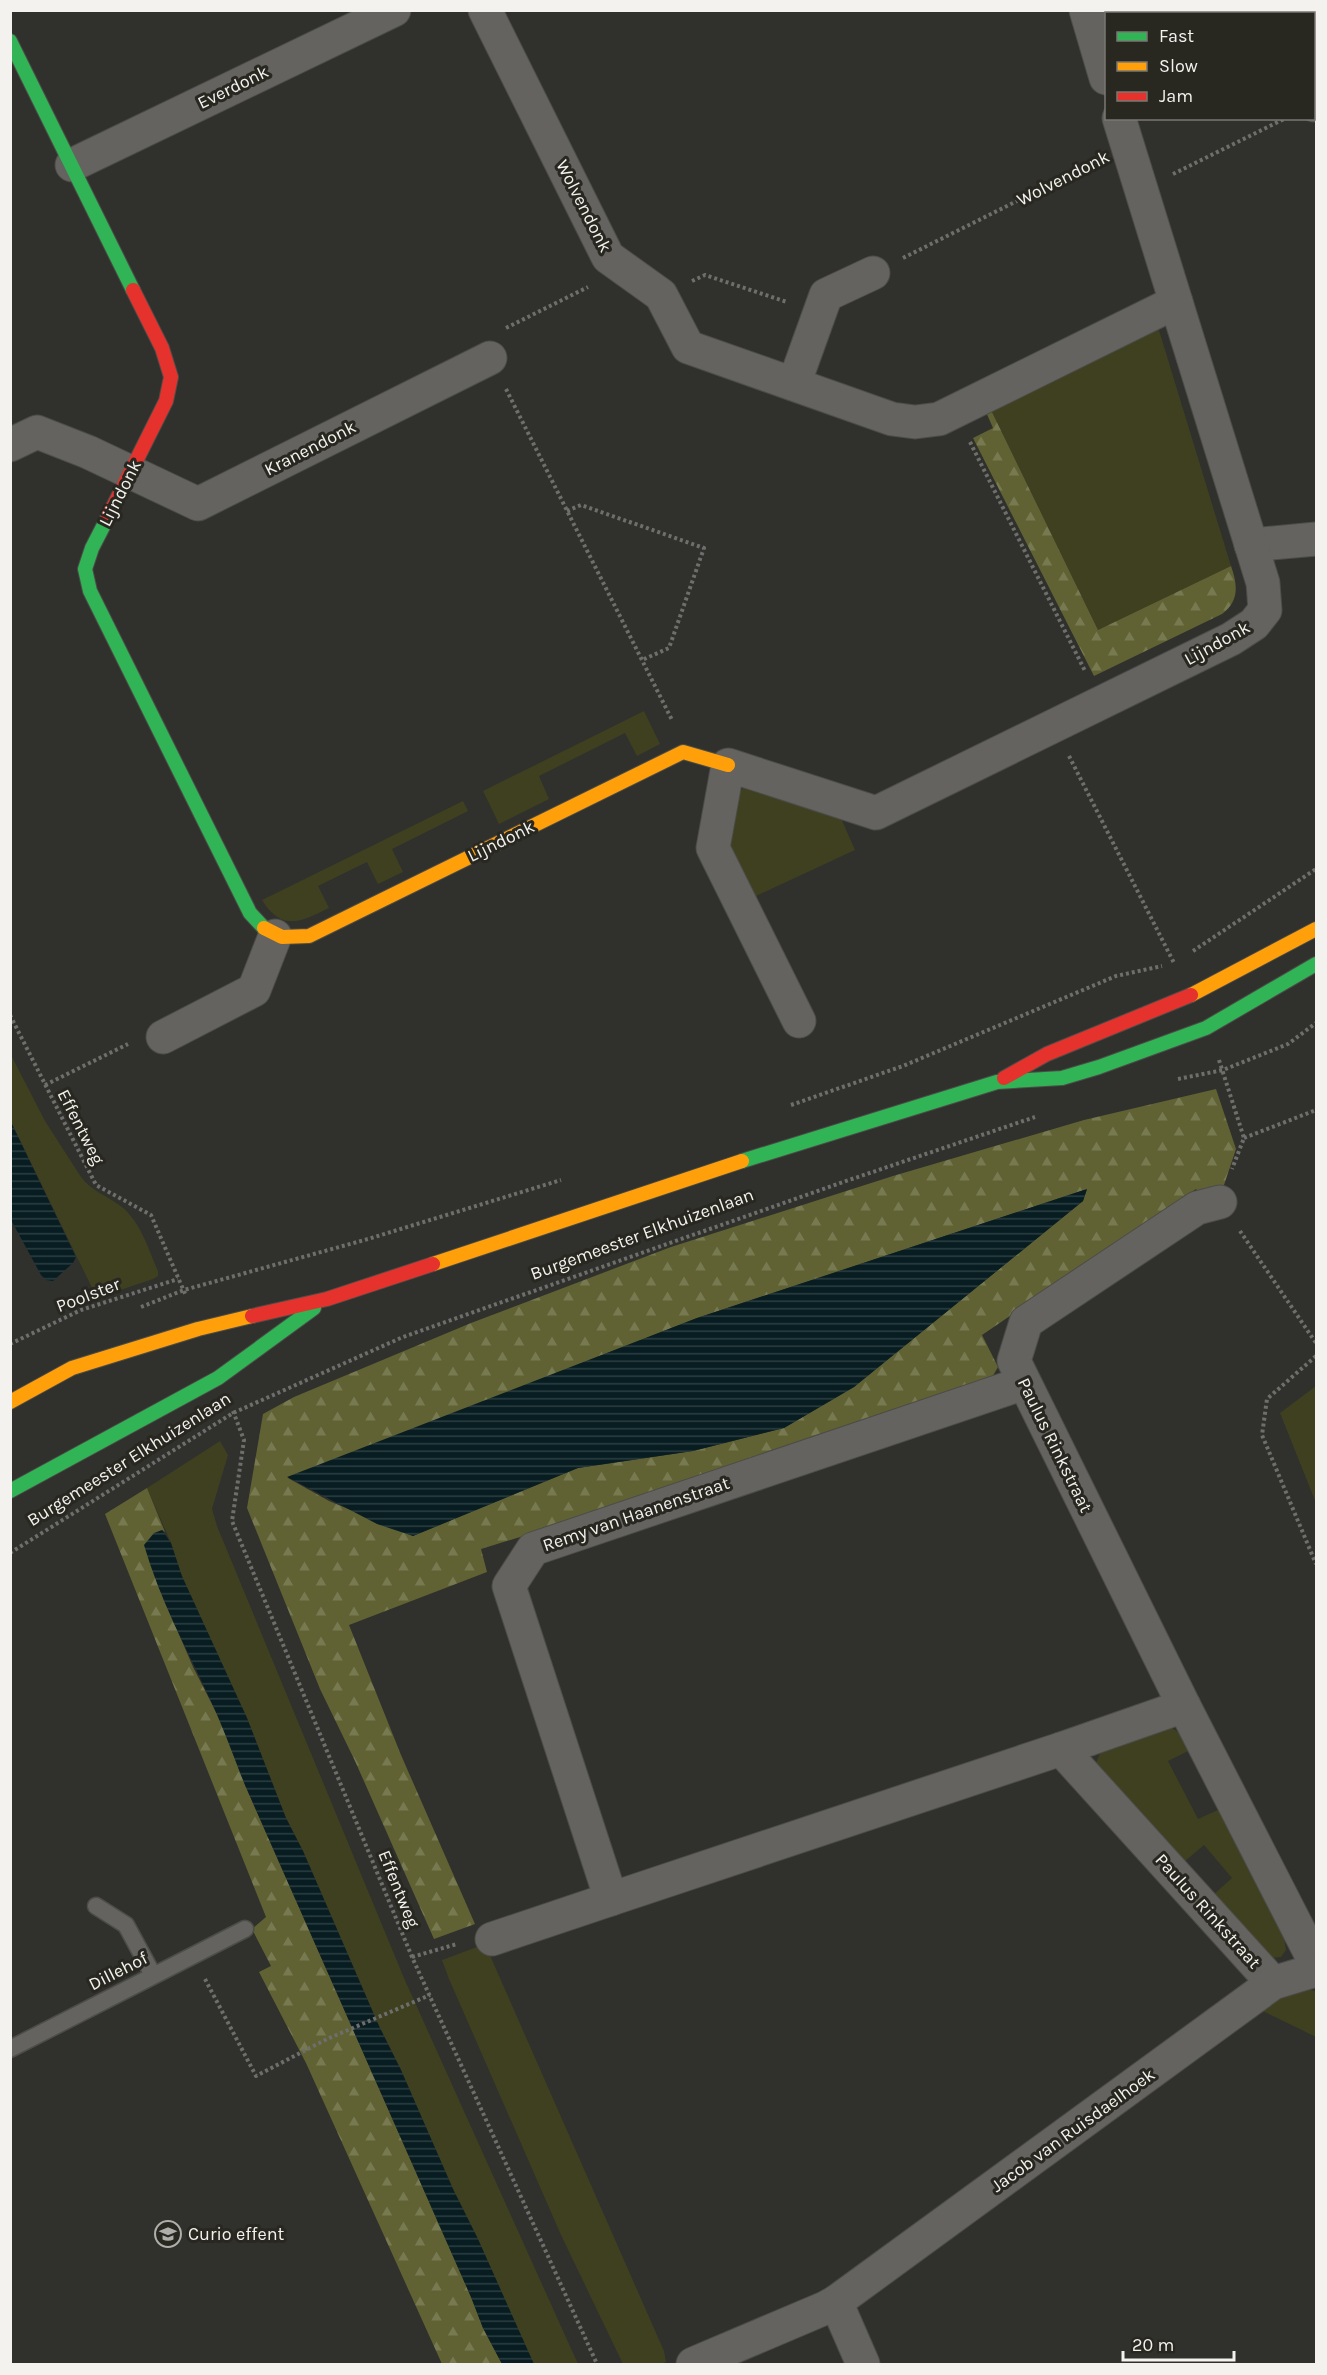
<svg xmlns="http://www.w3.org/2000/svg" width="1327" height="2375" font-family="Karla,sans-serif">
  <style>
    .green { fill: #3f4020 }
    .forest { fill: url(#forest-firs); fill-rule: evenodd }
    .water { fill: url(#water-rules) }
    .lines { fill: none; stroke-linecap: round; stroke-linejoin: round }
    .lane-casing { stroke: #4c4c48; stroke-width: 19 }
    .street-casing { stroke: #4c4c48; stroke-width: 35 }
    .fast-casing { stroke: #4c4c48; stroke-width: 16 }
    .slow-casing { stroke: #4c4c48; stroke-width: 16 }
    .jam-casing { stroke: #4c4c48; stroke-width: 16 }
    .path { stroke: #6e6e6c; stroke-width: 4; stroke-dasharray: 3 3; stroke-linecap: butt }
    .lane { stroke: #646360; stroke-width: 16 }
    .street { stroke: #646360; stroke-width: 33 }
    .fast { stroke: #30b455; stroke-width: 14 }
    .slow { stroke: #ff9f0a; stroke-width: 14 }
    .jam { stroke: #e5322d; stroke-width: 14 }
    .labels { text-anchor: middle; stroke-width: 6; stroke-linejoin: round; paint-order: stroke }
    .street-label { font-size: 18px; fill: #f3f2ee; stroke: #282720 }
    .poi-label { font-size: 18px; fill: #f3f2ee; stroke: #282720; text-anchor: start }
  </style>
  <defs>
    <pattern id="forest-firs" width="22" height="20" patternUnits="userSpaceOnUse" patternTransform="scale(1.5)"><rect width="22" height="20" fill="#606233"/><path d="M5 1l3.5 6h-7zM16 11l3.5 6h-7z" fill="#777951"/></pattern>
    <pattern id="water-rules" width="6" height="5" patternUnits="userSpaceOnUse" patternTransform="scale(1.5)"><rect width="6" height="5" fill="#081d21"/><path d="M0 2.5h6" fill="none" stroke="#2c3e42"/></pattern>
  </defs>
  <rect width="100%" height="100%" fill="#30302c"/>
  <g class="green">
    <path d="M1158,327l73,239 -133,64 -107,-220z"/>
    <path d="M644,711l16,33 -23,12 -12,-23 -86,43 10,23 -50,25 -16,-33z"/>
    <path d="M752,787l88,29 15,34 -101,47 -25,-56 9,-47 5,-6z"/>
    <path d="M463,801l5,10 -76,38 11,23 -25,12 -11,-22 -49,24 11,22c-28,14 -47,24 -67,-8z"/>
    <path d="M10,1053l35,68 36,56c10,14 27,19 41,30 19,16 26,41 36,64v5l-5,3 -56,19 -86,-176z"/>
    <path d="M1316,1386v117l-36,-90z"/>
    <path d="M220,1441l8,14 -16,54 5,17 187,452 174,386h-44l-9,-16 -47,-109 -25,-50 -52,-119 -22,-44 -76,-175 -17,-33 -39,-100 -66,-142 -10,-33 -24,-55z"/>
    <path d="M1168,1727c12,3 16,12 22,23l-22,11 30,58 22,-10 64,129 2,12 -5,7 -10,1 -58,-63 19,-17 -28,-33 -20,17 -88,-99 6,-14z"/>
    <path d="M485,1944l179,407 2,11 -5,2h-38l-62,-129 -112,-256 -7,-19z"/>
    <path d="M1299,1988l17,3v46l-53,-26 29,-21z"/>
  </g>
  <g class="forest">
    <path d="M991,410l107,220 133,-64c7,20 8,35 -9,48l-128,62 -121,-238 20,-10 -7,-16z"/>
    <path d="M1216,1089l20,60 -15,45 -16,8 -9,-13 -214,146 16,32 -7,12 -298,105 -212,65 6,23 -138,53 52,130 74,169 -41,15 -79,-178 -35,-72 -73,-181 16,-94 31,-17 177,-74 200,-76 222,-71 191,-56zM1087,1189l-4,12 -229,186 -70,41 -91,23 -115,17 -165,68 -84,-35 -41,-23 409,-160z"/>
    <path d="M147,1488l18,44 -3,-2 -4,55 35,82 27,53 25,65 226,512 12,31 19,36h-60l-136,-301 -47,-91 12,-6 -19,-37 14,-12 -161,-403z"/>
  </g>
  <g class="water">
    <path d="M11,1122l65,135 -3,6 -20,18 -7,-1 -5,-5 -30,-55z"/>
    <path d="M1087,1189l-4,12 -229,186 -70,41 -91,23 -115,17 -165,68 -36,-12 -90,-47 410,-159z"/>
    <path d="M162,1530l9,13 11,33 65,142 39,100 17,33 76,175 22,44 52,119 25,50 56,125h-32l-19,-36 -12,-31 -226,-512c-12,-30 -23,-61 -37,-90 -23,-49 -49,-98 -64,-150l10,-12z"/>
  </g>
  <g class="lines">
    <defs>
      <g id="lane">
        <path d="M96,1906l30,19 27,50"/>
        <path d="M10,2049l235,-120"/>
      </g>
      <g id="street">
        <path d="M485,10l123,247 53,38 27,52 204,72 23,3 24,-3 237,-117"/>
        <path d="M1086,10l20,68"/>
        <path d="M1314,105l2,-1"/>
        <path d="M72,165l322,-155"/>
        <path d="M794,384l32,-89 47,-22"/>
        <path d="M10,445l27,-13 51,20 110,52 292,-146"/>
        <path d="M1251,545l65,-6"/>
        <path d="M799,1021l-86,-173 15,-83 148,48 355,-174 23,-15 11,-14 -2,-27 -144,-465"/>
        <path d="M163,1037l91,-47 21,-54"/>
        <path d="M1220,1202l-23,6 -171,114 -12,39 170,345 132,258"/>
        <path d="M1024,1383l-491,166 -24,37 102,313 450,-150"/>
        <path d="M1184,1706l-123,43 212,234"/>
        <path d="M492,1939l119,-40"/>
        <path d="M836,2302l27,62"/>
        <path d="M693,2364l132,-56 11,-6 437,-319 43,-13"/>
      </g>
      <g id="fast">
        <path d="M10,41l123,249"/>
        <path d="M108,517l-16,31 -7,21 5,22 160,322 14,15"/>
        <path d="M742,1161l255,-79 65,-4 37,-11 107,-39 110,-64"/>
        <path d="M10,1491l208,-113 96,-70"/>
      </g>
      <g id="slow">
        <path d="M264,928l18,9 27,-1 374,-184 45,13"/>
        <path d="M1191,995l125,-66"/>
        <path d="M433,1264l309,-103"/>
        <path d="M10,1402l62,-34 126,-39 54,-13"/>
      </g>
      <g id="jam">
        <path d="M108,517l58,-116 5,-24 -9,-29 -29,-58"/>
        <path d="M1004,1078l43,-24 144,-59"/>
        <path d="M252,1316l75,-17 106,-35"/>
      </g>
    </defs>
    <use href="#lane" class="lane-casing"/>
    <use href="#street" class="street-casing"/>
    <use href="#fast" class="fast-casing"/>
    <use href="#slow" class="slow-casing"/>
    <use href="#jam" class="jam-casing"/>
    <g class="path">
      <path d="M1173,174l111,-55"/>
      <path d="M903,258l192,-96"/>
      <path d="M692,281l13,-6 82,27"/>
      <path d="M506,328l82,-41"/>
      <path d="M506,389l166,331"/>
      <path d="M970,442l115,229"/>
      <path d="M567,511l14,-6 123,43 -35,100 -27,12"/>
      <path d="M1069,756l105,207"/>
      <path d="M1193,951l123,-82"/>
      <path d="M10,1015l86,170 55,30 35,81"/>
      <path d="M1219,1060l25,78 -12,31"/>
      <path d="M1178,1079l45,-9 65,-26 28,-21"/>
      <path d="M45,1085l83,-41"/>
      <path d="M791,1105l112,-39 213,-90 46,-10"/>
      <path d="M1244,1138l72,-28"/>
      <path d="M1240,1231l76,112"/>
      <path d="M141,1307l43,-17 184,-51 193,-59"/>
      <path d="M10,1344l71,-34 97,-31"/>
      <path d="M1316,1356l-49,43 -5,36 54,129"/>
      <path d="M233,1411l11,29 -12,81 180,436 185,407"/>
      <path d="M10,1553l223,-140 170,-76 446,-157 186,-63"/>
      <path d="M412,1957l45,-13"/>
      <path d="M205,1979l51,97 71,-37 103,-44"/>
    </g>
    <use href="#lane" class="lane"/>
    <use href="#street" class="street"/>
    <use href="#fast" class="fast"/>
    <use href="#slow" class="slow"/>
    <use href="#jam" class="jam"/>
  </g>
  <defs>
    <symbol id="school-ring" viewBox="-11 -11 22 22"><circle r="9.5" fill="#282720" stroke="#afaeaa" stroke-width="1.5"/><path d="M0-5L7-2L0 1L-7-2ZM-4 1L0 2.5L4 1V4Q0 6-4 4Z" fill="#afaeaa"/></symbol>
  </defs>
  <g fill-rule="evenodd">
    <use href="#school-ring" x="153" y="2219" width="30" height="30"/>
  </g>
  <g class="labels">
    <g class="street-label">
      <text transform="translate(233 87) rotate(-26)" y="6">Everdonk</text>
      <text transform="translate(1063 178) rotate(-27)" y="6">Wolvendonk</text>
      <text transform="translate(584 206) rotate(63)" y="6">Wolvendonk</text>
      <text transform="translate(310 448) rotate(-27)" y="6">Kranendonk</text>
      <text transform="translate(120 493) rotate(-63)" y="6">Lijndonk</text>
      <text transform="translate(1217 643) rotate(-29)" y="6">Lijndonk</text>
      <text transform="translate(501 841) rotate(-26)" y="6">Lijndonk</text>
      <text transform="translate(81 1127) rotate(63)" y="6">Effentweg</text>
      <text transform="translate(642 1234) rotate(-20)" y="6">Burgemeester Elkhuizenlaan</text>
      <text transform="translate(88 1295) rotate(-21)" y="6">Poolster</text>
      <text transform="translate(1055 1445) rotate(64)" y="6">Paulus Rinkstraat</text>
      <text transform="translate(129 1459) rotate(-32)" y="6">Burgemeester Elkhuizenlaan</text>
      <text transform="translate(636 1514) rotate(-19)" y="6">Remy van Haanenstraat</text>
      <text transform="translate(399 1889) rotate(68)" y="6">Effentweg</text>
      <text transform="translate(1208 1911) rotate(48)" y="6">Paulus Rinkstraat</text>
      <text transform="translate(118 1971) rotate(-27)" y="6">Dillehof</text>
      <text transform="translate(1073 2130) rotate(-36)" y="6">Jacob van Ruisdaelhoek</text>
    </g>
    <g class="poi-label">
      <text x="188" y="2240">Curio effent</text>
    </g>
  </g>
  <rect width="1327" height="2375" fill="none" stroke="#f3f2ee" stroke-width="24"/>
  <rect x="1105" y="12" width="210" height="108" fill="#282720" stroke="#797872" stroke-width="1.5"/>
  <rect x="1117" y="32" width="30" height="9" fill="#30b455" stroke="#797872" stroke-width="1.5"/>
  <text x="1159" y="42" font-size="18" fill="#f3f2ee">Fast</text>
  <rect x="1117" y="62" width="30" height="9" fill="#ff9f0a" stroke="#797872" stroke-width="1.5"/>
  <text x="1159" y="72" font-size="18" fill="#f3f2ee">Slow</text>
  <rect x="1117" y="92" width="30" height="9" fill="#e5322d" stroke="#797872" stroke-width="1.5"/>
  <text x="1159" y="102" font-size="18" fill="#f3f2ee">Jam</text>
  <path d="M1123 2351v9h111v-9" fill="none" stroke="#f3f2ee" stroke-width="3"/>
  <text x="1132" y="2351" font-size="18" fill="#f3f2ee" stroke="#282720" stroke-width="4.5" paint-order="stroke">20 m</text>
</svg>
